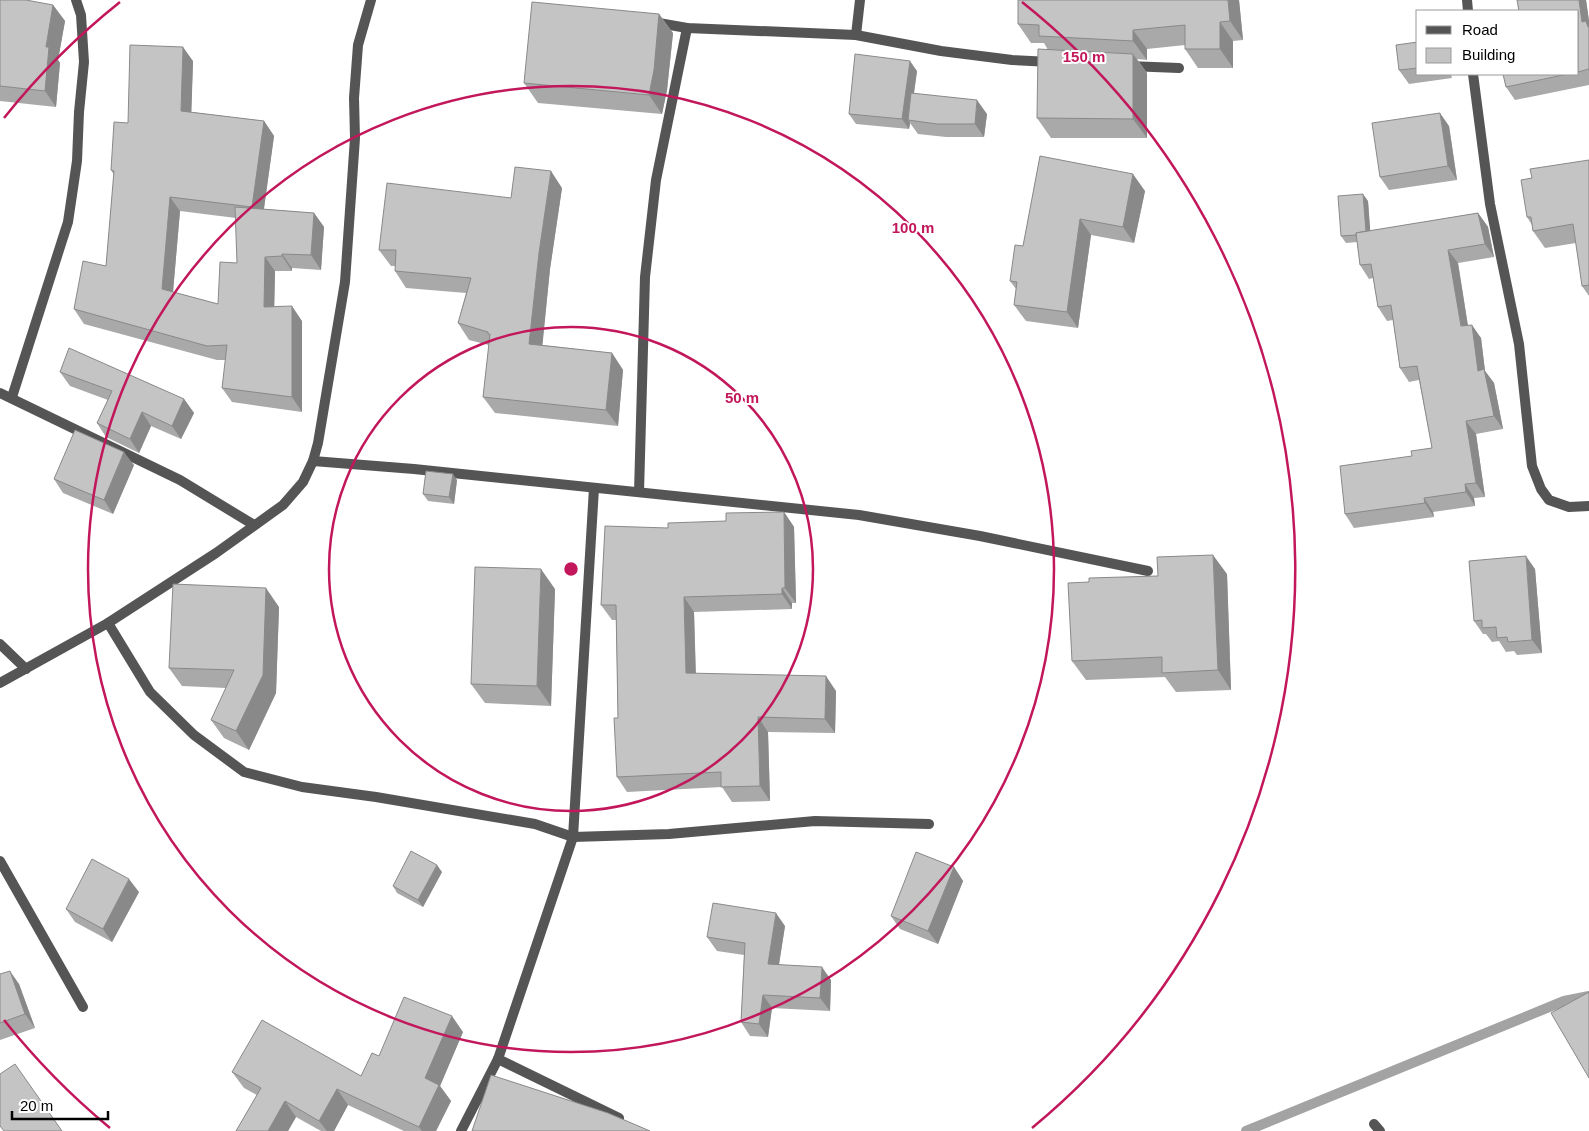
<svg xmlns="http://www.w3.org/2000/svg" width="1589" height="1131" font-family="Helvetica,sans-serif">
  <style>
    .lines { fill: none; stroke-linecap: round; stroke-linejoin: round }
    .stream { stroke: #a3a3a3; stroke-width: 10 }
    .minor { stroke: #555; stroke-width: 10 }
    .wall { fill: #a9a9a9; fill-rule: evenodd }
    .shaded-wall { fill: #898989 }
    .building { fill: #c4c4c4; stroke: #898989 }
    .ring { fill: none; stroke: #c2185b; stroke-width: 2.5 }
    .centre { fill: #c2185b; stroke: #fff; stroke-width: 2.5 }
    .ring-label { font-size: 15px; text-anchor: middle; font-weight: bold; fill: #c2185b; stroke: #fff; stroke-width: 4; stroke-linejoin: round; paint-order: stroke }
  </style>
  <rect width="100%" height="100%" fill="#fff"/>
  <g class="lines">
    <path class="stream" d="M1246,1131l318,-130 25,-5"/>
    <g class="minor">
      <path d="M1467,0l1,11"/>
      <path d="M653,22l34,6 169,7 85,16 71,9 39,2"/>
      <path d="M856,35l4,-35"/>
      <path d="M1128,66l51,2"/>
      <path d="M1473,74l17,130 29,140 13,122 9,23 8,11 20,7 20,-1"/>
      <path d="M0,393l180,87 74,45"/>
      <path d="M12,397l56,-175 9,-61 2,-49 5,-50 -3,-47 -5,-15"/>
      <path d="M313,461l101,8 445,46 121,21 168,35"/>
      <path d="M639,492l6,-215 11,-97 31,-152"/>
      <path d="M108,623l42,69 44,43 50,37 58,15 74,10 159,27 38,13 96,-3 146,-13 114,3"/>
      <path d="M0,644l26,25"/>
      <path d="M0,683l108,-60 108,-70 67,-48 20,-23 10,-21 5,-18 27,-161 10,-144 -1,-40 4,-53 13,-45"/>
      <path d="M0,861l83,146"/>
      <path d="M498,1059l121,59"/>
      <path d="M1374,1124l6,7"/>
      <path d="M461,1131l37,-72 75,-222 21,-349"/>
    </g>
  </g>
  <g class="wall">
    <path d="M0,0l53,5 12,16 -7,39 2,3 -4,44 -56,-6z"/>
    <path d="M1239,0l4,40 -10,1v27h-35l-13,-19v-4l-38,4v11l-10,-1 10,14v65h-96l-14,-20 11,-68 -4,-7h-13l-13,-19z"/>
    <path d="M1517,0h69l3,21v64l-74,15 -9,-13 -3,-13h75v-63z"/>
    <path d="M659,14l14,19 -6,57 -5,24 -124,-11 -14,-20z"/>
    <path d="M1418,42v32h33l1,4 -43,6 -10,-14z"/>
    <path d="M193,61l-2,51 73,9 10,15 -10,73 50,4 10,14 -3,43 -29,-2v3h-17l-1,36 28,14v91l-70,-10 -10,-14 4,-28h-9l-133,-36 -10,-15 32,-43 8,-91 -3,-5 17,-47zM180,211l56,7 1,45 -19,41 -45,-12z"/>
    <path d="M917,71l-3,22 73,21 -3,23h-38l-28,-3 -8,-11 -1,6 -53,-5 -7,-10z"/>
    <path d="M1449,126l8,54 -68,10 -9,-13z"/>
    <path d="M1040,156l105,35 -11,52 -43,-8 -13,93 -52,-7 -12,-16 2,-16 -6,-8 13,-35z"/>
    <path d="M1589,160v136l-7,-10 -6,-43 -31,5 -12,-17 -1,-6 -5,-8 5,-39z"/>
    <path d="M562,188l-12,81 -8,76 70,8 11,17 -5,56 -123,-13 -12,-16 6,-52 -20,-5 -11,-17 8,-30 -60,-5 -11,-17v-5h-4l-12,-16 132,-52z"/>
    <path d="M1368,201l2,30 108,-18 10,14 6,30 -36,6 10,62 13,13 4,33 9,12 9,46 -27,5 9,63 -11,1 1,8 -42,6 1,5 -80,11 -9,-14 67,-58 20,-8 -13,-68 -10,2 -9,-14 -7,-48 -6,1 -9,-14 -5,-29 -4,1 -9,-14 -3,-23 -11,1 -5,-7z"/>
    <path d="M60,372l124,27 10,14 -13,26 -30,-13 -12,27 -33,-16 -9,-14 11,-23 -38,-14z"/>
    <path d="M134,465l-21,49 -50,-21 -9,-14z"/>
    <path d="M457,480l-3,24 -26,-3 -5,-7z"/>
    <path d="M784,512l10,15 2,76h-4v6l-98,3 2,62 140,17 -1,42 -67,-1 2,69 -38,1 -10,-15 -95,5 -10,-15 1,-59 -2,-98h-4l-11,-15 67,-77 58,-7z"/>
    <path d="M1535,569l7,84 -25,2 -3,-4 -8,1 -7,-11 -7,1 -6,-8h-3l-9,-13z"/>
    <path d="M1227,574l4,116 -55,2 -11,-15 -79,3 -14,-19z"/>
    <path d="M555,589l-4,117 -66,-3 -14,-19z"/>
    <path d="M279,607l-3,86 -27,57 -25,-12 -13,-18 15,-32 -44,-2 -13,-18z"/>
    <path d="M954,867l9,14 -25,63 -38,-15 -9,-13z"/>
    <path d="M442,872l-19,35 -26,-14 -4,-7z"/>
    <path d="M139,892l-27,50 -37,-20 -9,-13z"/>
    <path d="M785,926l-6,38 52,16 -1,31 -58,-3 -4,29 -18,-1 -9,-14 3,-67 -27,-4 -10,-14z"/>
    <path d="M0,974l19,10 16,44 -35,12z"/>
    <path d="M463,1032l-23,54 11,15 -15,30h-32l-56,-26 -14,26h-13l-25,-14 -8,14h-52l21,-36 -13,-7 -12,-16 129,4 18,-20z"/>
  </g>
  <g class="shaded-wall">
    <path d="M1228,0h11l4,40 -13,-19z"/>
    <path d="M1579,0h7l3,21v11l-7,-10z"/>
    <path d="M53,5l12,16 -7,39 2,3 -4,44 -11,-16 1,-44z"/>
    <path d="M659,14l14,19 -6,57 -5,24 -13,-19z"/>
    <path d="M1220,22l13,19v27l-13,-19z"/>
    <path d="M1133,30l14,19v11l-14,-19z"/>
    <path d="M183,47l10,14 -2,64 -10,-14z"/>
    <path d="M1133,54l14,19v65l-14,-19z"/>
    <path d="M910,61l7,10 -7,50 -2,-1 2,3 -1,6 -7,-10z"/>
    <path d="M977,100l10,14 -3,23 -9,-13z"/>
    <path d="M1440,113l9,13 8,54 -9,-14z"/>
    <path d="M264,121l10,15 -12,86 -10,-15z"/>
    <path d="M551,171l11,17 -12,81 -9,91 -12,-16 10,-91z"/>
    <path d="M1133,174l12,17 -11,52 -11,-16z"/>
    <path d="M1363,194l5,7 3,40 -5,-7z"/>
    <path d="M170,197l10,14 -8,92 -10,-14z"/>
    <path d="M314,213l10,14 -3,43 -10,-15z"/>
    <path d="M1478,213l10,14 6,30 -9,-13z"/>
    <path d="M1080,219l11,16 -13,93 -11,-16z"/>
    <path d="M1448,250l10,13 12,77 -9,-14z"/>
    <path d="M282,254l10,14v3l-10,-15z"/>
    <path d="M265,257l10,14 -1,50 -10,-14z"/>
    <path d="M292,306l10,15v91l-10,-15z"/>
    <path d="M1472,325l9,13 4,33 9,12 9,46 -9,-13 -16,-45z"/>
    <path d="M612,353l11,17 -5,56 -12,-16z"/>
    <path d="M184,399l10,14 -13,26 -9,-13z"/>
    <path d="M142,412l9,14 -12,27 -9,-14z"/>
    <path d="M1466,421l10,13 9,63 -9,-14z"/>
    <path d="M124,452l10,13 -21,49 -9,-14z"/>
    <path d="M453,474l4,6 -3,24 -5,-7z"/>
    <path d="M1465,484l9,14 1,8 -9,-14z"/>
    <path d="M1424,498l9,14 1,5 -9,-14z"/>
    <path d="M784,512l10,15 2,76 -11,-15z"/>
    <path d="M1213,555l14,19 4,116 -13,-20z"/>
    <path d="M1526,556l9,13 7,84 -10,-13z"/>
    <path d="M541,569l14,20 -4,117 -14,-20z"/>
    <path d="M266,588l13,19 -3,86 -27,57 -13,-19z"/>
    <path d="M782,588l10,15v6l-10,-15z"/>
    <path d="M684,597l10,15 2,76 -10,-15z"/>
    <path d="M826,676l10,15 -1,42 -10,-14z"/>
    <path d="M758,717l10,15 2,69 -10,-15z"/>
    <path d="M437,865l5,7 -19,35 -5,-7z"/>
    <path d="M954,867l9,14 -25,63 -10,-13z"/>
    <path d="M129,879l10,13 -27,50 -9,-13z"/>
    <path d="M776,913l9,13 -8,51 -9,-13z"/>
    <path d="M822,967l9,13 -1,31 -10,-13z"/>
    <path d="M10,971l9,13 16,44 -10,-14z"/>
    <path d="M763,995l9,13 -4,29 -9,-13z"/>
    <path d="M452,1016l11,16 -23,54 11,15 -15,30h-14l-3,-4 6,-49z"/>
    <path d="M337,1089l11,16 -14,26h-7l-8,-10z"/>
    <path d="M285,1101l11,16 -8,14h-20z"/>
  </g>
  <g class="building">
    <path d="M0,0h26l27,5 -7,42h3l-4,44 -45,-5z"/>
    <path d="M1018,0h210l2,21 -10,1v27h-35v-24l-52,5v11l-94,-5v-11l-21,-1z"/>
    <path d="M1517,0h62l3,22 4,-1 2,6h1v42l-11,3v-61h-59z"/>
    <path d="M532,2l127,12 -5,56 -5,25 -125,-12z"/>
    <path d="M1418,42v26l-19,2 -3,-25z"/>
    <path d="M130,45l53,2 -2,64 83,10 -12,86 -82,-10 -8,92 56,15 2,-42 17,1 -2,-56 79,6 -3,42 -29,-1v2l-17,1 -1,50 28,-1v91l-70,-9 5,-43 -20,1 -133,-37 9,-48 23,5 8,-95 -3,-1 3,-48 14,1z"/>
    <path d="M1038,49l95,5v65l-96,-1z"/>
    <path d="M855,54l55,7 -8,58 -53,-5z"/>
    <path d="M1503,74h65l-62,13z"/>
    <path d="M911,93l66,7 -2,24h-38l-29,-4z"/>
    <path d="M1440,113l8,53 -68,11 -8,-54z"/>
    <path d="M1040,156l93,18 -10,53 -43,-8 -13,93 -53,-7 3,-23 -7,-1 5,-36 8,1z"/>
    <path d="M1589,160v125l-7,1 -9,-62 -40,7 -2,-14h-4l-6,-37 11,-2 -2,-9z"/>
    <path d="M515,167l36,4 -12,82 -10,91 83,9 -6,57 -123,-13 7,-63h-2v-2l-30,-9 13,-45 -76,-7 1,-21h-17l8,-67 124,15z"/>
    <path d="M1363,194l3,37 -10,2v2l-15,1 -3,-40z"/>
    <path d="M1478,213l7,31 -37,6 13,76 11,-1 6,46 6,-2 10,47 -28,5 10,62 -11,1 1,8 -42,6 1,5 -80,11 -5,-48 72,-10 -1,-5 21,-3 -15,-82 -17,2 -9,-63 -13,2 -7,-43 -11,1 -4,-32z"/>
    <path d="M69,348l115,51 -12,27 -30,-14 -12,27 -33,-16 15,-32 -52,-19z"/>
    <path d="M75,430l49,22 -20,48 -50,-21z"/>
    <path d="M426,471l27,3 -4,23 -26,-3z"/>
    <path d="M784,512l1,76h-3v6l-98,3 2,76 140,3 -1,43 -67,-2 2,69 -39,1v-15l-104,5 -3,-59h4l-2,-113h-15l4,-79 63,2v-5l58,-2v-8z"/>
    <path d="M1213,555l5,115 -56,3v-16l-90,4 -4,-78 21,-1v-4l69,-2 -1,-19z"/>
    <path d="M1526,556l6,84 -24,2 -1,-5 -10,1 -1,-11 -14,1v-8l-8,1 -5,-60z"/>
    <path d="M475,567l66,2 -4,117 -66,-2z"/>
    <path d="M173,584l93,4 -3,87 -27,56 -25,-11 23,-50 -65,-2z"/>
    <path d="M411,851l26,14 -19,35 -25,-14z"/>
    <path d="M916,852l38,15 -26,64 -37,-15z"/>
    <path d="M92,859l37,20 -26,50 -37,-20z"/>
    <path d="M713,903l63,10 -8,51 54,3 -2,31 -57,-3 -4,29 -18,-2 4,-79 -38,-6z"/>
    <path d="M10,971l15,43 -25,9v-49z"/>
    <path d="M1589,992v86l-38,-65z"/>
    <path d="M404,997l48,19 -27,62 14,7 -20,42 -82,-38 -18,32 -34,-20 -17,30h-32l25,-43 -29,-16 30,-52 99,56 11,-23 7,3z"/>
    <path d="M15,1064l47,67h-58l-4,-5v-52z"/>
    <path d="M491,1075l117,38 42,18h-178z"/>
  </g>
  <g class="ring">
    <circle cx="571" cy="569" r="242"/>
    <circle cx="571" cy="569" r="483"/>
    <path d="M110 1128A725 725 0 0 1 4 1020M4 118A725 725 0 0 1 120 2M1022 2A725 725 0 0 1 1032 1128"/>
  </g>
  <circle cx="571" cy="569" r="8" class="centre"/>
  <g class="ring-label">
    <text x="1084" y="62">150 m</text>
    <text x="913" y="233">100 m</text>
    <text x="742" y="403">50 m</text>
  </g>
  <rect x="1416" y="10" width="162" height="65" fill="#ffffff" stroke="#999999"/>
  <rect x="1426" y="26" width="25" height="8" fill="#555555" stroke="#999999"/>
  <text x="1462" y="35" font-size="15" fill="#000000">Road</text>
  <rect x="1426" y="48" width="25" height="15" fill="#c4c4c4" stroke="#999999"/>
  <text x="1462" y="60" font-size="15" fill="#000000">Building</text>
  <path d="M12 1111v8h96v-8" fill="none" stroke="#000000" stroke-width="2.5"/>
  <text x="20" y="1111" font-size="15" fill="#000000" stroke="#ffffff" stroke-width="4" paint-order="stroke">20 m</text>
</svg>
